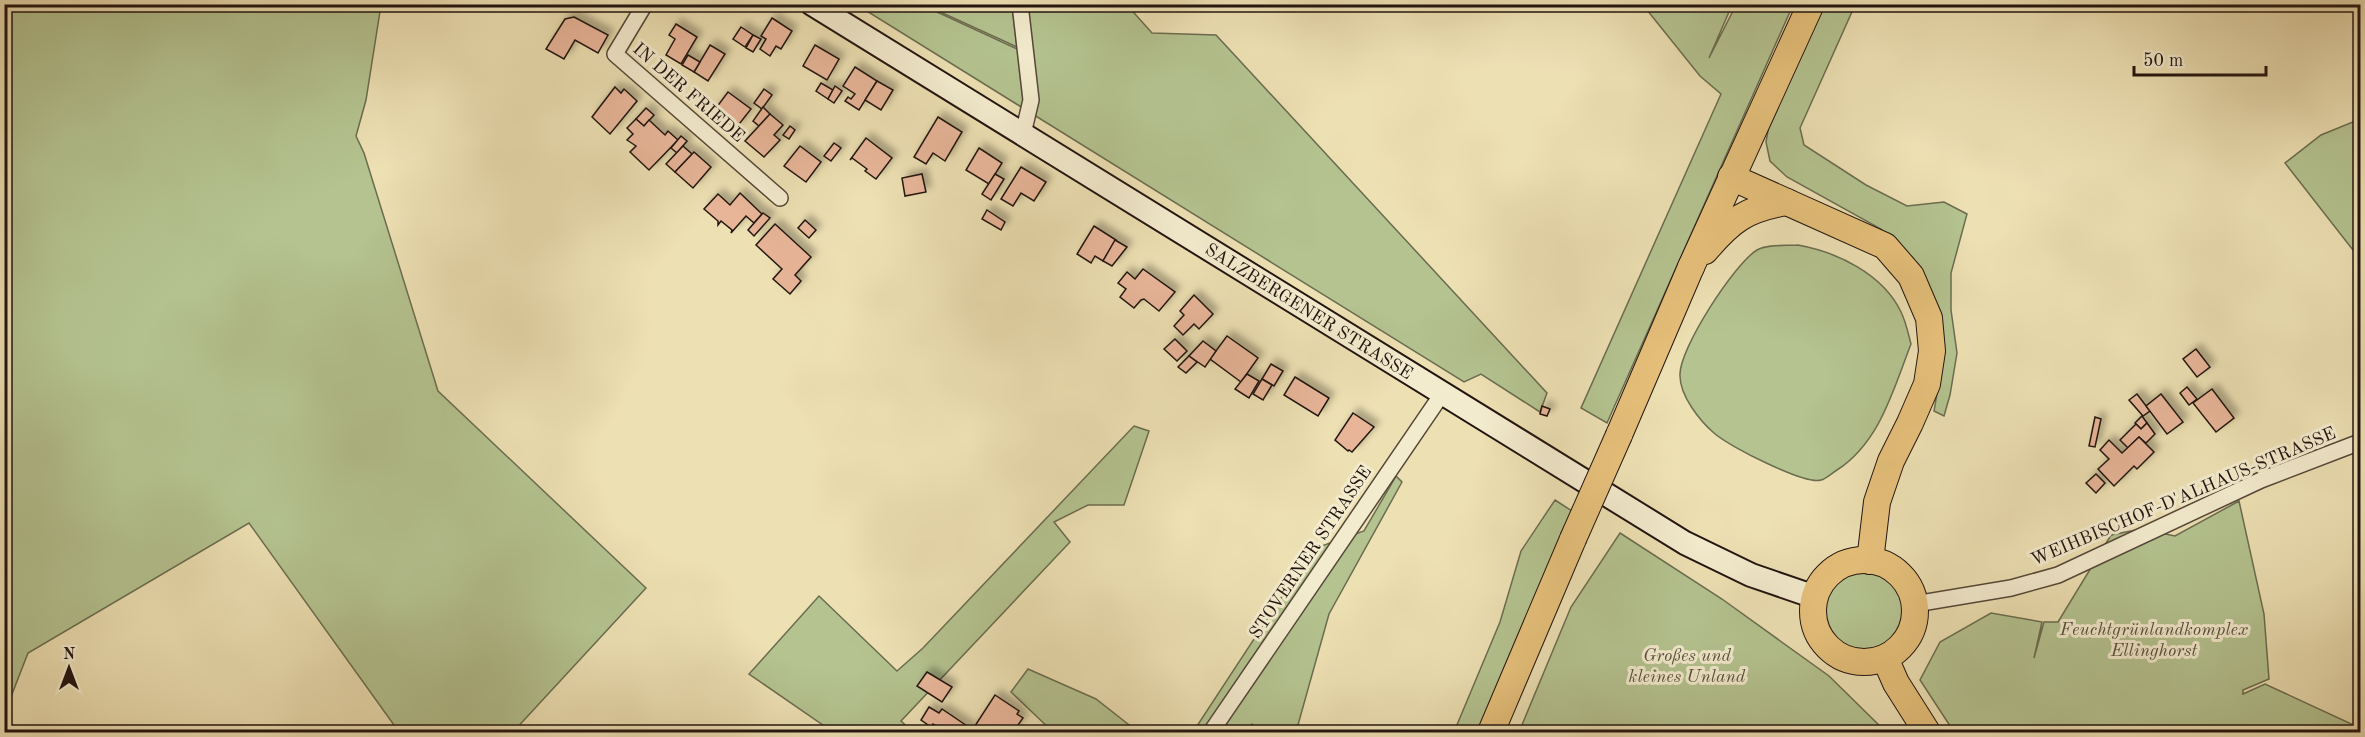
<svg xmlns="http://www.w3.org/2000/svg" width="2365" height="737" font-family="'Old Standard TT',serif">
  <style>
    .green { fill: #b4c390; stroke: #6b6c50; stroke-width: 1.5 }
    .building { fill: #e8b599; stroke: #221410; stroke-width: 1.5; filter: url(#shadow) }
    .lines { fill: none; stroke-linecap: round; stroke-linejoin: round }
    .minor-casing { stroke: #554739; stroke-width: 18 }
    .secondary-casing { stroke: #221410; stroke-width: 26 }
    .primary-casing { stroke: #221410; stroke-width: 28 }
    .trunk-casing { stroke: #221410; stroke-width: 28 }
    .minor { stroke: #f3ebce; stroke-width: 15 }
    .secondary { stroke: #f3ebce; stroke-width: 22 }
    .primary { stroke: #e6c07a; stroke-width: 26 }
    .trunk { stroke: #e6c07a; stroke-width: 26 }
    .trunk-bridge-casing { stroke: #221410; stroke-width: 28; stroke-linecap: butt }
    .trunk-bridge { stroke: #e6c07a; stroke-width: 26 }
    .labels { text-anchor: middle; stroke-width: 6; stroke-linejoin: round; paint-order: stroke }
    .street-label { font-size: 18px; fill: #221410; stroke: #f3ebce }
    .park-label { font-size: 18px; font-style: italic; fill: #55513d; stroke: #f3ebce }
  </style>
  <defs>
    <filter id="shadow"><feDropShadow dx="5.5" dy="-5.5" stdDeviation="3" flood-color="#0004"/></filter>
  </defs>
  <rect width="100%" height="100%" fill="#ede0b3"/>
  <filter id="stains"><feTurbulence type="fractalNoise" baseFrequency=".00333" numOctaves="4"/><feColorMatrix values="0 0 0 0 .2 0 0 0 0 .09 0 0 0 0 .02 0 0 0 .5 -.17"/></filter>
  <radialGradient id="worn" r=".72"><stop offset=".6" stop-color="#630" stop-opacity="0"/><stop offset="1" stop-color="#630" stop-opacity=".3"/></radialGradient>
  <g class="green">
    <path d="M4,5h377l-15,95 -10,36 8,17 74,238 208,197 -133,144h-114l-150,-209 -221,130 -21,54 -2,25z"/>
    <path d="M857,5h65l108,50 -5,-50h102l25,28 64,2 331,358 -7,19 -59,-38 -17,8z"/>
    <path d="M925,5h87l5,42z"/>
    <path d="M1643,5h89l-23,53 27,-53h57l-186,418 -26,-15 140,-314 -21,-18z"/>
    <path d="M1821,5h34l-55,123 4,17 62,40 41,21 37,-4 23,12 -16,59v37l6,43 -7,42 -6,21 -10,-5 10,-58 -20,-78 -11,-17 -32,-29 -94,-52 -17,-16 -4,-19 4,-23z"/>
    <path d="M2360,119v140l-75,-96 36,-28z"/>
    <path d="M1798,245c39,7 85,29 103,67 5,10 7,21 10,32 -18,46 -31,98 -74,126 -5,3 -11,9 -16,10 -16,5 -93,-34 -107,-47 -14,-12 -34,-37 -34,-57 -2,-26 55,-113 77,-126 10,-6 29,-4 41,-5z"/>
    <path d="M1134,426l15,5 -25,74h-36l-34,17 16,20 -169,179 12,11h-80l-84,-58 70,-78 78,75 26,-23z"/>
    <path d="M1396,476l6,6 -73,132 -33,118h-33l-11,-8 -5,8h-54l120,-183 51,-18z"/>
    <path d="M1555,500l17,11 -90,221h-28l46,-110 21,-71z"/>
    <path d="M2239,501l25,113 5,65 -26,11v4l22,-10 95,44v4h-406l-34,-52 20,-38 51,-29 51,9 -8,36 10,-36h14l53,-87 30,-6 34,7z"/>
    <path d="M1620,533l102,66 107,77 57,56h-367l52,-125z"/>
    <circle cx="1865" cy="612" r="40"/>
    <path d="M1028,669l68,30 42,33h-85l-42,-40z"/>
  </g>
  <g class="building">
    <path d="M574,17l34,18 -10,18 -23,-13 -11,19 -18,-10 19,-30z"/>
    <path d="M772,18l20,13 -11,18 -5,-3 -6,10 -10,-7 6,-10 -5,-3z"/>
    <path d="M676,24l21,13 -16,27 -15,-9 9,-16 -6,-4z"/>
    <path d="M741,27l12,8 -8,12 -12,-8z"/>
    <path d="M753,35l8,4 -8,13 -7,-4z"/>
    <path d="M710,45l15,9 -17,27 -14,-9z"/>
    <path d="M815,45l24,14 -12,21 -24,-14z"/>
    <path d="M688,55l12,7 -6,10 -12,-7z"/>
    <path d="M855,67l22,14 -18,29 -14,-9 3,-4 3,2 4,-5 -12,-8z"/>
    <path d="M877,81l16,9 -12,20 -16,-10z"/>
    <path d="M821,83l12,7 -5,9 -12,-8z"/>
    <path d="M835,86l7,5 -8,12 -6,-4z"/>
    <path d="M615,87l6,6 3,-4 13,12 -27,33 -18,-17z"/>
    <path d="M764,89l8,6 -10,14 -8,-6z"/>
    <path d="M728,92l23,17 -15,19 -23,-16z"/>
    <path d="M763,107l7,7 -11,12 -6,-5z"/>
    <path d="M646,108l8,7 -10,11 -8,-7z"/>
    <path d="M770,114l13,11 -9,10 6,5 -16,17 -19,-16z"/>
    <path d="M938,117l24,15 -17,29 -12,-8 -7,11 -12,-7z"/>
    <path d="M636,119l8,7 5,-6 16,15 3,-4 10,9 -29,30 -19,-18 6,-6 -9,-6 6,-6 -6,-6z"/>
    <path d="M790,126l5,4 -6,9 -6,-4z"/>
    <path d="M681,136l6,5 -10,12 -6,-5z"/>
    <path d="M866,138l26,20 -16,21 -11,-8 2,-2 -15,-11 -2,2z"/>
    <path d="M834,143l7,5 -10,13 -7,-5z"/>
    <path d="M683,146l9,8 -17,18 -9,-8z"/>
    <path d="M800,146l21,16 -15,20 -22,-16z"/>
    <path d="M979,148l23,15 -13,21 -23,-14z"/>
    <path d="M694,152l17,15 -18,21 -18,-16z"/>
    <path d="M1021,167l25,15 -12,19 -13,-8 -8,13 -12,-7z"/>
    <path d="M922,174l4,18 -21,4 -3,-18z"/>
    <path d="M995,174l9,5 -13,21 -9,-6z"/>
    <path d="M740,193l22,21 -8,9 -8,-7 -15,17 1,-3 -11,-9 -3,4v-4l-14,-12 14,-15 12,11z"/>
    <path d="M987,210l18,12 -4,8 -19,-11z"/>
    <path d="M763,213l7,5 -16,18 -6,-6z"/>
    <path d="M805,220l11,10 -7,8 -11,-10z"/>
    <path d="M775,224l36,33 -16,18 6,6 -11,13 -17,-15 9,-10 -26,-24z"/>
    <path d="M1094,226l22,14 -13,21 -8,-5 -4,7 -14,-9z"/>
    <path d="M1115,240l12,7 -15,19 -9,-5z"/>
    <path d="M1143,269l32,23 -16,19 -15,-12 -3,1 -7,8 -14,-11 6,-8 -8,-6 9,-11 8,7z"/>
    <path d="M1194,295l19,19 -14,15 -5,-5 -11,11 -9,-9 10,-11 -4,-4z"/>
    <path d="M1227,336l31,22 -17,24 -31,-23z"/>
    <path d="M1175,339l12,12 -10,10 -13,-12z"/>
    <path d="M1203,341l13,10 -11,16 -16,-11z"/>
    <path d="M2196,349l14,18 -13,10 -14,-18z"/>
    <path d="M1189,356l8,6 -11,11 -8,-6z"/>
    <path d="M1271,364l12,7 -9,15 -12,-7z"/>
    <path d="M1247,374l12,7 -10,17 -14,-9z"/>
    <path d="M1295,377l34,21 -11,18 -34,-21z"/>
    <path d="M1262,379l10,6 -9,15 -10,-6z"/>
    <path d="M2187,387l10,12 -8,6 -9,-12z"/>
    <path d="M2212,389l22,29 -18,14 -23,-29z"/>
    <path d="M2137,394l13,17 -7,5 -14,-16z"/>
    <path d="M2161,394l22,28 -16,12 -21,-28z"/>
    <path d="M1542,406l8,3 -3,7 -7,-2z"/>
    <path d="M1353,413l21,14 -22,25 -3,-2 -1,1 -13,-11z"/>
    <path d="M2142,416l5,7 -6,6 -6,-6z"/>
    <path d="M2095,417l6,2 -6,28 -6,-1z"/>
    <path d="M2147,423l8,11 -9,9 -7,-6 -11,11 -8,-8 16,-16 5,5z"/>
    <path d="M2139,437l15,15 -17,17 -3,-3 -20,20 -16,-17 11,-10 -9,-9 9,-10 13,13z"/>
    <path d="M2096,474l9,9 -9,10 -10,-10z"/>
    <path d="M927,672l25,15 -10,15 -25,-16z"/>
    <path d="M995,695l24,16 -2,3 6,4 -10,14h-5l-7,-4 -3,4h-27z"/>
    <path d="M929,707l10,6 3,-4 31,21 -2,2h-25l-13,-8 -2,3 -10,-7z"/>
  </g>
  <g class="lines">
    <defs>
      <g id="minor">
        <path d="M645,4l-30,50 165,144"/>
        <path d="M1020,4l11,96 -8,34"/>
        <path d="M1915,604l96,-16 47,-13 203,-95 99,-38"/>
        <path d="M1211,732l231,-338"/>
      </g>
      <path id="secondary" d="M812,4l873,539 66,32 64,22"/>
      <g id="primary">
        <path d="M1731,177l154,69 26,30 18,42 3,33 -5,33 -17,39 -19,38 -14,41 -7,59"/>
        <path d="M1705,251c26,-31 41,-42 82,-49"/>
        <path d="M1691,267l120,-263"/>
        <circle cx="1864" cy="611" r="51"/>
        <path d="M1885,658l11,25 31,49"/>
      </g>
      <g id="trunk">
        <path d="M1619,435l72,-168"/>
        <path d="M1491,732l82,-193"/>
      </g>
    </defs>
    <use href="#minor" class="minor-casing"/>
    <use href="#secondary" class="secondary-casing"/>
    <use href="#primary" class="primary-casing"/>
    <use href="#trunk" class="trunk-casing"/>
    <use href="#minor" class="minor"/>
    <use href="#secondary" class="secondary"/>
    <use href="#primary" class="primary"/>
    <use href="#trunk" class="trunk"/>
    <defs>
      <path id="trunk-bridge" d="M1573,539l46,-104"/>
    </defs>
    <use href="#trunk-bridge" class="trunk-bridge-casing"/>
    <use href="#trunk-bridge" class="trunk-bridge"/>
  </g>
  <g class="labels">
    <g class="street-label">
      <text transform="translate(689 92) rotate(41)" y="6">IN DER FRIEDE</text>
      <text transform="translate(1309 311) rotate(32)" y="6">SALZBERGENER STRASSE</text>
      <text transform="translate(2183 496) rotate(-23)" y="6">WEIHBISCHOF-D'ALHAUS-STRASSE</text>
      <text transform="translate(1310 552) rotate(-56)" y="6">STOVERNER STRASSE</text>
    </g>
    <g class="park-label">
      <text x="2154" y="635">Feuchtgrünlandkomplex<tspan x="2154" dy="21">Ellinghorst</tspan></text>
      <text x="1687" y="661">Großes und<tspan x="1687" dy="21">kleines Unland</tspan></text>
    </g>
  </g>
  <rect width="2365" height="737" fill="none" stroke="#ede0b3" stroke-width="24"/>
  <rect x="6" y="6" width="2353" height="725" fill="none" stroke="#221410" stroke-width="3"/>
  <rect x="12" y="12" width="2341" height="713" fill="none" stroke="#221410" stroke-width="1.5"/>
  <g transform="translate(69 668)" stroke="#f3ebce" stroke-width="4.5" paint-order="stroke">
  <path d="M0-4.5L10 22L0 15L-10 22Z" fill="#221410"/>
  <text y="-9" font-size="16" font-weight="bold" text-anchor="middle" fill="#221410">N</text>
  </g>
  <path d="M2134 66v9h132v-9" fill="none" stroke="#221410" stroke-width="3"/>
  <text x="2143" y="66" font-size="18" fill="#221410" stroke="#f3ebce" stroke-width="4.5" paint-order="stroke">50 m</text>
  <rect width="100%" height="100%" filter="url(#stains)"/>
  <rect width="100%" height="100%" fill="url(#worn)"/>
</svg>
